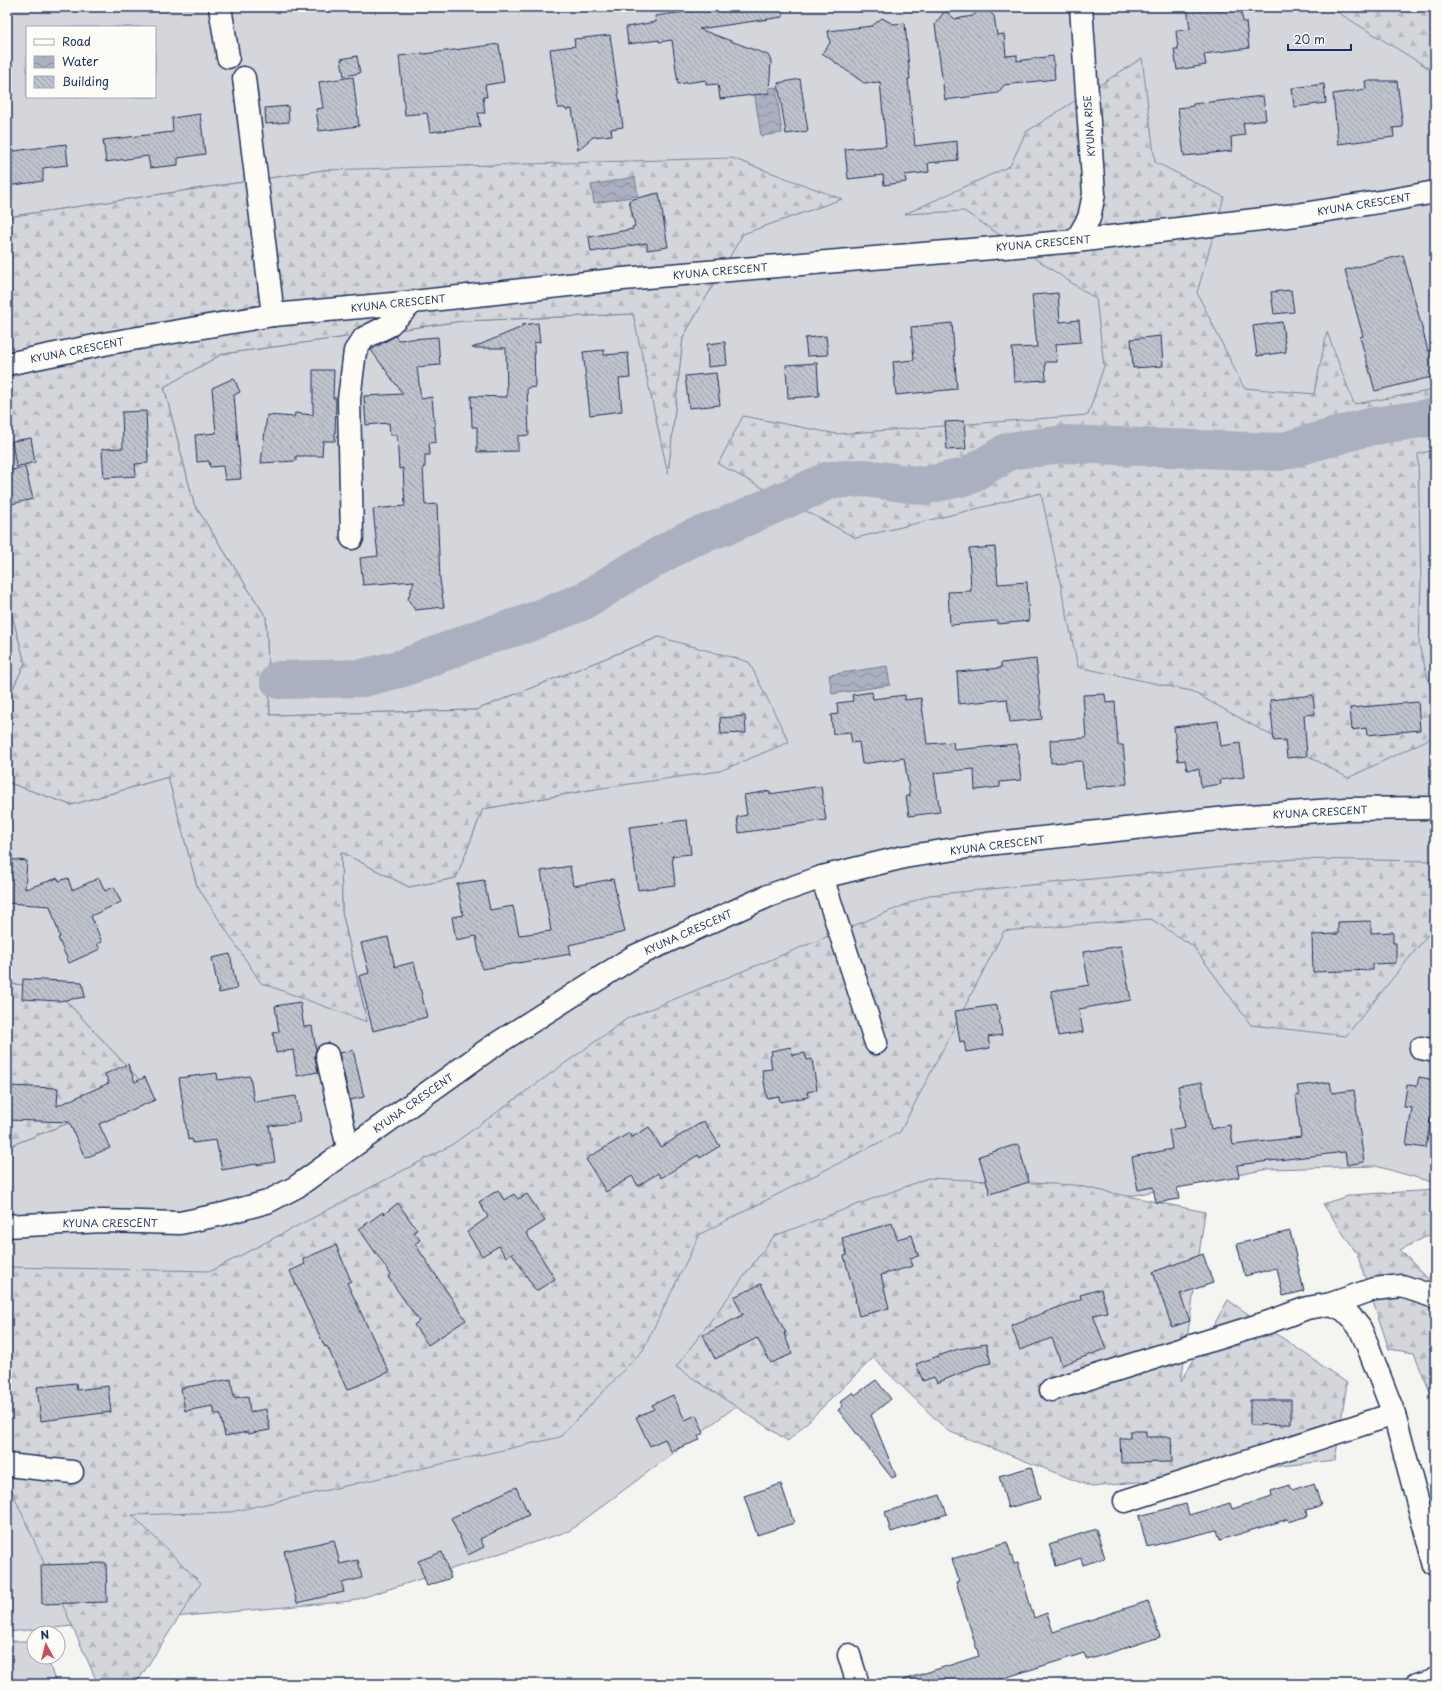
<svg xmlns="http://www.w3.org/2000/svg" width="1442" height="1691" font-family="'Playpen Sans',sans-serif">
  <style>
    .grass { fill: #d4d6db; stroke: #78829c; fill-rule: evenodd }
    .forest { fill: url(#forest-firs); stroke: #78829c }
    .water { fill: url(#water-waves); stroke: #717c98 }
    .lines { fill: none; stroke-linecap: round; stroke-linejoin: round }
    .river { stroke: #aab0bf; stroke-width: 38 }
    .building { fill: url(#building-back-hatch); stroke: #1b2f5e }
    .street-casing { stroke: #1b2f5e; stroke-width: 25 }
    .street { stroke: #fdfcf7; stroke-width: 22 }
    .labels { text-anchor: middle; stroke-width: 3; stroke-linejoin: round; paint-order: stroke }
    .street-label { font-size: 10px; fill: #1b2f5e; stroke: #fdfcf7 }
  </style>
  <defs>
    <pattern id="forest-firs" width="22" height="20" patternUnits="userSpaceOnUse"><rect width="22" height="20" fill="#d4d6db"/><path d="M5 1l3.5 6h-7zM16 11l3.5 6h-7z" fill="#b5b8be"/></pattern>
    <pattern id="water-waves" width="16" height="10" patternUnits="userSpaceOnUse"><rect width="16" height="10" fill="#aab0bf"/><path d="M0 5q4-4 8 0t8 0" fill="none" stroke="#8a909e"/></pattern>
    <pattern id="building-back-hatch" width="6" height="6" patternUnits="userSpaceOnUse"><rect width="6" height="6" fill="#bfc3cc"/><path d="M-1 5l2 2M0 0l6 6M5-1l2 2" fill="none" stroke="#9a9fa9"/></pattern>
  </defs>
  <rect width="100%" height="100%" fill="#f4f4f1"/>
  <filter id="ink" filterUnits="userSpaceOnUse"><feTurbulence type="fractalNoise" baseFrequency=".025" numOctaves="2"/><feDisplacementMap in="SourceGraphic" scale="8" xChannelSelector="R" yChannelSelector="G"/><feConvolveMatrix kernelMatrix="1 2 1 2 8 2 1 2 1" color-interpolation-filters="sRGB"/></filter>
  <g filter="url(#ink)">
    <g class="grass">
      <path d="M7,7h1428v1176l-59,-17 -108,3 -210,41 -232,129 -257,192 -217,70 -345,31v-485l143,-56 -98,-105 -45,-2v-202l64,23 97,-28 29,109 170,135 -25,-109 -1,-60 68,35 47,-9 27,-69 112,-20 64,-152 -183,73 -206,5 -4,-98 -72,-113 -30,-117 58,-33 241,-33 171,-7 34,158 15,-135 60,-104 98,-34 -517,-29 -317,47zM27,27h128v70h-128z"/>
      <path d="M7,604h2l16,59 -18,38z"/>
      <path d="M34,1641v16h13l9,27h-49v-43z"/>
    </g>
    <g class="forest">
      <path d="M1329,7h106v65z"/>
      <path d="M1142,58l13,104 69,35 -27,96 47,95 70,6 13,-62 27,72 81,-14v60l-17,4 3,129 -2,62 16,59v32l-87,42 -157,-87 -113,-24 -37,-174 -185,45 -138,-74 25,-48 94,18 251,-19 16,-49 -8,-67 -132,-88 -59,3 105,-48 16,-34z"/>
      <path d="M732,158l110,41 -99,35 -60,103 -15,137 -35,-160 -170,7 -241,33 -58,33 30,117 72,113 4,98 206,-5 183,-73 90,25 40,80 -69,29 -125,18 -112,20 -27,69 -47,9 -68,-35 1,60 25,110 -106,-39 -64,-97 -29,-109 -97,28 -64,-23v-81l18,-38 -16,-59h-2v-387l317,-47z"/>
      <path d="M1295,859l140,2v65l-89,110 -95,-11 -58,-79 -42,-27 -147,12 -104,201 -200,102 -57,116 -83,87 -329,75 -99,3 69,68 -65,101h-38l-91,-204v-213l204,4 239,-125 178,-128 301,-123z"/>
      <path d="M7,984l45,2 98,105 -143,56z"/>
      <path d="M928,1178l146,7 131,27 -24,170 47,-82 119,83 -12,77 -243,27 -144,-56 -75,-73 -85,83 -112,-74 98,-131z"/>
      <path d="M1435,1190v42l-35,18 35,36v118l-21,-51 -25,-4 -32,-95 -34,-50 28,-9z"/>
    </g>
    <g class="water">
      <path d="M776,87l6,46 -21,3 -7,-46z"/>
      <path d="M635,177l3,19 -44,7 -3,-18z"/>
      <path d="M887,666l3,19 -58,9 -3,-19z"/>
    </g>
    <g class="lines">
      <path class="river" d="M279,680l84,-2 40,-10 77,-30 46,-14 60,-24 39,-25 62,-35 41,-15 102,-45 35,-2 59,8 44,-10 41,-25 55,-7 216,8 88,-25 67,-10"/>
    </g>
    <g class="building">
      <path d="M741,7h41l1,10 -84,12 69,26 3,6 -2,32 -49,6 -2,-15 -12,1v-5l-28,4 -6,-44 -13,2v-2l-31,4 -2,-17 30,-5 -1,-6 50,-7 1,3z"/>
      <path d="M981,7h3l10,9 3,19 7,-1 2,22 11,-1v6l36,-5 2,23 -51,6 -6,8 -53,7 -10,-76 10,-13 10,8 18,-3z"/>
      <path d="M1187,7h53l3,15h3l3,26 -45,6 2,11 -29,5 -3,-21h4l-2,-18 14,-2z"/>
      <path d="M882,18l11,6 12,-1 5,56h-2l7,67 42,-5 1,19 -30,3 1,9 -24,3 1,7 -22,3 -1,-10 -35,4 -3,-30 41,-3 -6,-64 -16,1 -42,-30 8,-10 -2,-12 44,-5z"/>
      <path d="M610,35l13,92 -12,2 1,6 -19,2 -15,13 -6,-41 -6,1 -1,-2h-7l-8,-59 25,-3 -1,-7z"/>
      <path d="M499,44l5,38 -19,3 2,12h-4l2,16h-7l2,14 -50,5 -3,-19 -22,2 -6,-59 24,-3 1,1z"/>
      <path d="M357,56l3,17 -16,3 -3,-17z"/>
      <path d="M353,77l6,49 -40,5 -3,-22 7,-1 -4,-26z"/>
      <path d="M800,79l8,52 -22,3 -8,-51z"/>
      <path d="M1365,81h32l6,46 -10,1 1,9 -56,7 -5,-50 33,-5z"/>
      <path d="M1324,84l2,19 -32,4 -2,-19z"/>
      <path d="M1263,96l3,24 -23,3 2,12 -14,2 1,14 -48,5 -6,-48 15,-2v-2z"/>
      <path d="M288,106l1,16 -23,2 -1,-16z"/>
      <path d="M200,114l5,40 -27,4v7l-28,3 -2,-12 -42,6 -3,-22 70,-8 -1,-14z"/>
      <path d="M66,144l2,21 -25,3v13l-36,5v-34z"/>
      <path d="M659,193l9,54 -21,3v-7l-56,9 -2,-15 44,-8 -1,-2 3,-1 -6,-26z"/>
      <path d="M1403,255l25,96 7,-2v27l-60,15 -15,-54 3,-1 -18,-66z"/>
      <path d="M1291,290l3,22 -20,2 -3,-22z"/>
      <path d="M1058,293l2,29 19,-2 2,22 -25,2 1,18h-12l1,18 -32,2 -2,-34 25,-1 -5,-52z"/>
      <path d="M1282,322l4,30 -29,4 -4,-30z"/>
      <path d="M538,323l2,19 -6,1 1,44 -8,1 2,47 -11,1v15l-41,1v-25h-5l-1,-31 36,1 -1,-49h-34l50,-21v-2z"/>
      <path d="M952,323l5,66 -61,6 -3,-33 21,-2 -3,-33z"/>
      <path d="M395,336l3,4 40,-3 2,28 -23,2 4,32 11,-2 4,45 -7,1 1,12h-5v12h-2l2,38 12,-1 3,76 4,27 -29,3 -7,-11 6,-18 -51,4 -3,-27 18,-2 -5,-47 32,-3 -2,-38 -4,1 -2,-34h-7l-1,-12 -23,2 -2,-29 39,-2 -32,-44z"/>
      <path d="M826,336l2,19 -21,1 -2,-18z"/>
      <path d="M1161,336l2,30 -30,2 -2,-29z"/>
      <path d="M725,342l2,23 -19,2 -1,-23z"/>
      <path d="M604,350v5l24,-2 2,25 -11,1 3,32 -32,4 -7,-63z"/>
      <path d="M817,363l2,33 -31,2 -2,-33z"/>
      <path d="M313,370h21l-1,28h3l-1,43h-12l-1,15h-26v5l-35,2 6,-48 27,2 1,-4 18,2z"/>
      <path d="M716,373l4,32 -31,3 -4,-32z"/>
      <path d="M234,378l6,14 -6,3 7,84 -16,1 -2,-14 -13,1 -1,-6 -12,1 -2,-27 21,-2 -4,-45z"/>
      <path d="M146,411l2,52 -13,1 1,12 -32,2 -2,-29 21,-1 -1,-36z"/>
      <path d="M964,421l2,28 -19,1 -2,-28z"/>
      <path d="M31,438l4,24 -19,5 -4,-26z"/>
      <path d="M25,467l8,32 -26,6v-34z"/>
      <path d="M995,547l3,37 29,-2 2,39 -31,3v-3l-48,4 -2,-33 23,-1 -2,-42z"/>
      <path d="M1036,659l6,60 -32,3 -3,-23 -48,5 -2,-32 44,-4v-5z"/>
      <path d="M872,692l1,7 32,-4v5l16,-2 6,46 26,-2 1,8 63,-6 4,36 -21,2v5l-25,3 -1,-21 -40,4 6,39 -31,4 -3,-20h4l-6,-38 -42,6 -3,-22 -7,1 -2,-11 -17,2 -2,-19 7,-1 -1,-11 16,-2 -1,-6z"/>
      <path d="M1105,694l1,9 9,-1 3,43h5l4,39 -42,4 -3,-27 -31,2 -1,-23 36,-2 -3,-43z"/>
      <path d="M1313,695l2,19 -11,1 3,41 -20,2 -2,-18 -11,1 -4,-41z"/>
      <path d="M1418,702l2,28 -53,5 -1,-7 -14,2 -2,-22z"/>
      <path d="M745,716l1,17 -25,1 -1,-16z"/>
      <path d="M1218,721l3,25 19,-3 4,34 -24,3 1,4 -20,3 -2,-18 -12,1 -2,-10 -7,1 -4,-34z"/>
      <path d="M821,786l5,34 -87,13 -2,-16 10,-2 -3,-20 26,-4v3z"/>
      <path d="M687,820l4,34 -19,2 3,29 -37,5 -9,-63z"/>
      <path d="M7,859l20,2 -2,28 33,-11 1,3 9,-3 4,12 27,-12 6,13 9,-4 7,15 -30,14 11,26 -5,2 3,5 -31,14 -11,-25 2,-1 -10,-31 -43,-3z"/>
      <path d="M570,866l3,20 40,-7 12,53 -56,13 2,9 -89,15 -6,-33 -20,4 -4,-23 11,-2 -6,-31 27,-4 6,30 23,-4 6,29 32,-4 -10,-60z"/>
      <path d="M1371,921v12l22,-1v11h3v20l-23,1v6l-60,2 -1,-37 26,-1v-12z"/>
      <path d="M388,937l7,30 19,-5 13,55 -54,14 -14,-55 10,-3 -8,-30z"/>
      <path d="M1121,946l10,54 -52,9 4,23 -25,4 -7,-45 38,-6 -6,-33z"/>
      <path d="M230,954l7,35 -18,4 -7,-35z"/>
      <path d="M23,979l59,3 3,15 -26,4 -37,-2z"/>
      <path d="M300,1002l4,25 8,-1 4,24 -1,8 3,14 -21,4 -4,-26 -17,3 -3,-20 6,-1 -4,-26z"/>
      <path d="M997,1005l5,30 -14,2 2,11 -24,4 -2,-11 -4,1 -5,-31z"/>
      <path d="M791,1047l1,8 13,-2 2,7 5,-1 5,31 -10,2 1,5 -28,5 -1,-6 -12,2 -5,-28 10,-1 -2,-13 2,-1 -1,-4z"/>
      <path d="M353,1050l11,47 -14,3 -11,-47z"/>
      <path d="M128,1064l7,18 10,-5 10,23 -56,24 11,24 -25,10 -16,-36 -62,-2v-34l51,2 -1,18 52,-23 -4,-9z"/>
      <path d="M217,1073l1,7 32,-4 4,26 42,-6 4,26 -31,4 6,36 -19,3v-1l-34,6 -6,-30 -23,3 -1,-4 -4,1 -9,-62z"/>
      <path d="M1419,1077l16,3v13l-9,55 -20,-3 6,-37 -8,-1 3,-22 10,1z"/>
      <path d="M1202,1082l9,47 19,-4 3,20 68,-8 -5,-42 3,1 -2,-10 33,-4 2,11 22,-3 10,72 -17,3 -2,-13 -108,13 2,12 -62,11 2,11 -23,4 -3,-16 -15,3 -6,-33 40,-8 -3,-19 16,-3 -7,-41z"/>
      <path d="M704,1121l16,25 -20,12 -2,-3 -37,23 -3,-5 -20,13 -6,-10 -26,16 -20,-33 43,-26 2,5 18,-11 12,20z"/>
      <path d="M1018,1144l11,38 -39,12 -11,-38z"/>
      <path d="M498,1190l6,10 10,-6 4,5 9,-5 18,27 -19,12 29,46 -19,12 -24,-38 -6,4 -7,-11 -17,10 -15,-24 21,-15 -9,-15z"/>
      <path d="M398,1203l19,27 -3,2 6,8 -5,4 51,76 -38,25 -14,-20 5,-4 -31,-44 3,-2 -32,-46 24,-17 1,2z"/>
      <path d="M892,1223l5,16 15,-4 6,21 -8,2 3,8 -32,9 8,33 -30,8 -4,-16h1l-12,-44 3,-1 -5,-17z"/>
      <path d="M1290,1231l14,60 -21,5 -6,-28 -32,8 -8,-32z"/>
      <path d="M336,1245l15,36 -4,2 42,89 -42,18 -20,-44 -2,1 -20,-42 -15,-34 15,-7 -2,-5z"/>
      <path d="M1203,1254l10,29 -33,11 10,27 -18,6 -19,-55z"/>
      <path d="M761,1284l25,49h-2l8,21 -21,9 -14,-25 -42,21 -12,-24 40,-20 -9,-18z"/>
      <path d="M1101,1289l6,23 -14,3 13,34 -44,16 -10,-27 -32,12 -9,-25 70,-26 -1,-4z"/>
      <path d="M986,1344l5,19 -14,3 -40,17 -3,-6 -11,4 -7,-17 42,-15z"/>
      <path d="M231,1379l3,19 14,-2 2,16 16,-3 4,21 -22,4v-2l-23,4 -5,-22h-5l-2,-8 -28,5 -4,-23z"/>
      <path d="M876,1380l15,19 -20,16 25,61 -4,2 -54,-68 5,-4 -3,-4 13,-10 2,3z"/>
      <path d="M76,1383l1,7 31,-4 3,26 -70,9 -4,-34z"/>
      <path d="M673,1395l12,25 11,-5 8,18 -6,3 2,4 -29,11 -6,-12 -15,7 -14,-29 18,-8 -2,-4z"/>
      <path d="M1250,1400h41v24l-41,1z"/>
      <path d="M1130,1431h16v6h25l1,25 -51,1 -1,-25h10z"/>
      <path d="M1031,1467l9,32 -32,9 -9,-32z"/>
      <path d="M1314,1483l7,23 -15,4 1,6 -18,6 -1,-3 -68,21 -3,-10 -70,17 -8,-31 47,-12 3,11 41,-12 2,6 40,-13 -1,-5 19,-6 2,5z"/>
      <path d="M781,1484l13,39 -37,12 -13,-39z"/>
      <path d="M516,1487l13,28 -49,24 4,8 -16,8 -17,-37z"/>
      <path d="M940,1495l7,19 -56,18 -6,-20z"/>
      <path d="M1096,1529l9,29 -22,7 -2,-7 -25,8 -7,-22z"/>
      <path d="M334,1540l6,24 18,-4 4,18 -20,5 2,9 -47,11 -13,-52z"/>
      <path d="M1007,1542l7,22 4,-1 16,55 13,-5 6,19 95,-31 12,36 -73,23 -3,-7 -99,31h-82v-4l76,-24 -23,-74 3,-1 -7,-22z"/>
      <path d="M442,1552l9,26 -24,8 -9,-25z"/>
      <path d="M106,1563l1,39 -65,2 -1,-39z"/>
    </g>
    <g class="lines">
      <defs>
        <g id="street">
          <path d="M220,7l8,50"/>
          <path d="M244,78l29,237"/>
          <path d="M1076,241l13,-23 5,-24 -13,-187"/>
          <path d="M7,364l102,-21 164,-28 131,-12 219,-24 453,-38 220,-26 96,-15 43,-8"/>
          <path d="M352,538l-3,-139 6,-48 9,-13 24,-12 25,-24"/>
          <path d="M822,877l54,166"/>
          <path d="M1421,1048l14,3"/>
          <path d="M327,1055l21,93"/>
          <path d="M7,1226l95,-5 78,2 43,-9 44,-12 29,-15 194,-139 143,-91 135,-61 54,-19 82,-20 83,-13 249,-27 110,-8 89,-1"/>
          <path d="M1331,1304l43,-15 28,-3 33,11"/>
          <path d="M1051,1390l218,-68 38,-14 24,-4 13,6 7,7 9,11 7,16 27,70 41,152"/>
          <path d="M7,1465l65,7"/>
          <path d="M1125,1501l269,-87"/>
          <path d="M849,1655l9,29"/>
          <path d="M1417,1684l18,-6"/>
        </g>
      </defs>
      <use href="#street" class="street-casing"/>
      <use href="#street" class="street"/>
    </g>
  </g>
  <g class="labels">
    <g class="street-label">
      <text transform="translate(1089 126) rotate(-94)" y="4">KYUNA RISE</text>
      <text transform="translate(1364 204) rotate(-9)" y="4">KYUNA CRESCENT</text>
      <text transform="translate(1043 243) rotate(-5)" y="4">KYUNA CRESCENT</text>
      <text transform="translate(720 271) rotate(-5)" y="4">KYUNA CRESCENT</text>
      <text transform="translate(398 303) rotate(-6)" y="4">KYUNA CRESCENT</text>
      <text transform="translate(77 350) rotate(-11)" y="4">KYUNA CRESCENT</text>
      <text transform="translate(1320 812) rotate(-3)" y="4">KYUNA CRESCENT</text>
      <text transform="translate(997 845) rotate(-7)" y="4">KYUNA CRESCENT</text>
      <text transform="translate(688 932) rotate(-24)" y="4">KYUNA CRESCENT</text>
      <text transform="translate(413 1103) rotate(-35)" y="4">KYUNA CRESCENT</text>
      <text x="110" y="1227">KYUNA CRESCENT</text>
    </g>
  </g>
  <rect width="1442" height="1691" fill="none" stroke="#fdfcf7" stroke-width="24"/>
  <rect x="12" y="12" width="1418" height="1667" fill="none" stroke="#1b2f5e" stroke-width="1.5" filter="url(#ink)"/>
  <rect x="26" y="26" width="130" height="72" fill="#fdfcf7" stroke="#a3aaba"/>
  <rect x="34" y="39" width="20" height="6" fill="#fdfcf7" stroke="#a3aaba"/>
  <text x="62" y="46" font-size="12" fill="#1b2f5e">Road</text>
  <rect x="34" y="56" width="20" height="12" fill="url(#water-waves)" stroke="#a3aaba"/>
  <text x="62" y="66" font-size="12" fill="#1b2f5e">Water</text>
  <rect x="34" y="76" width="20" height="12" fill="url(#building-back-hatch)" stroke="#a3aaba"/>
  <text x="62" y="86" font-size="12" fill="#1b2f5e">Building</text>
  <g transform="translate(46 1645) rotate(353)"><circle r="19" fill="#fdfcf7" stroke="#a3aaba"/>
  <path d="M0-3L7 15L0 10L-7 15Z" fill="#d1495b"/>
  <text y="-6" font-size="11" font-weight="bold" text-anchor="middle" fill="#1b2f5e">N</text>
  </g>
  <path d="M1288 44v6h63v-6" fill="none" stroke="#1b2f5e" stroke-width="2"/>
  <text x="1294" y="44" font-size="12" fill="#1b2f5e" stroke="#fdfcf7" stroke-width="3" paint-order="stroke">20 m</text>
</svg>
